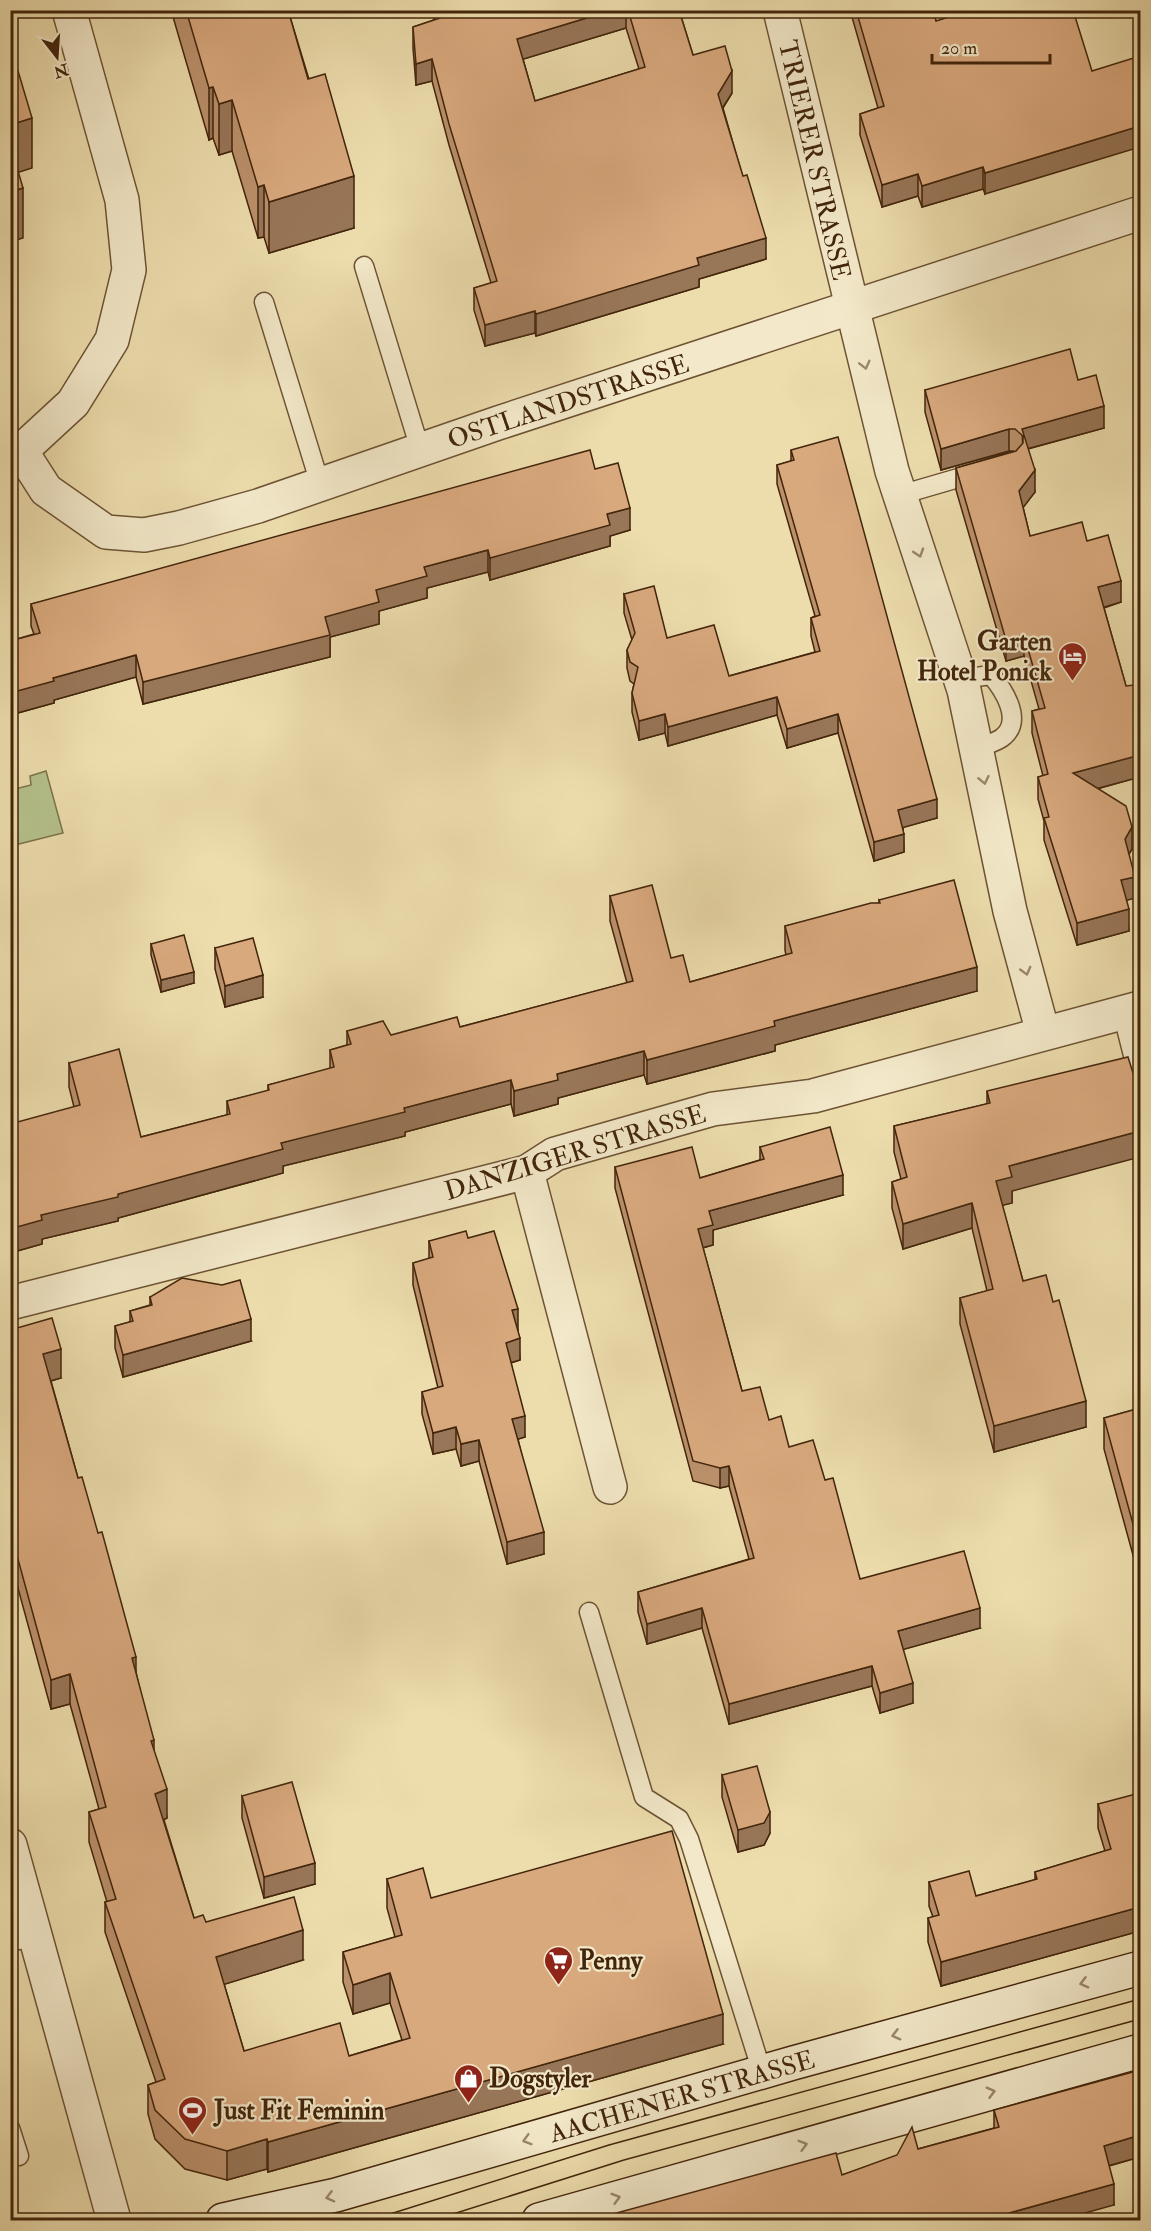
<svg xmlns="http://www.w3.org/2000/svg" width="1151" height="2231" font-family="'IM FELL Double Pica',serif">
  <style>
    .green { fill: #b5c28d; stroke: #7c744c; stroke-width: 1.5 }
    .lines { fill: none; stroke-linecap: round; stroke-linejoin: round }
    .service-casing { stroke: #6d5334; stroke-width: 21 }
    .minor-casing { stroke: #6d5334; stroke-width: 36 }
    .tertiary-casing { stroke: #6d5334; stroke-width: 36 }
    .secondary-casing { stroke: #42250b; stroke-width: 36 }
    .service { stroke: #f3e9ca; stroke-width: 18 }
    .minor { stroke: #f3e9ca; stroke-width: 33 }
    .tertiary { stroke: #f3e9ca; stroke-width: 33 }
    .secondary { stroke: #f3e9ca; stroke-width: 33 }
    .tram { stroke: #42250b; stroke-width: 1.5 }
    .wall { fill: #bb916c; stroke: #42250b; stroke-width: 1.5; fill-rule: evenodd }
    .shaded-wall { fill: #987658; stroke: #42250b; stroke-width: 1.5 }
    .building { fill: #d9a97e; stroke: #42250b; stroke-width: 1.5 }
    .oneway { stroke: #9a876a }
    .labels { text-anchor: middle; stroke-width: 4.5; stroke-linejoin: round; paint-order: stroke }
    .street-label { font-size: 26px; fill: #42250b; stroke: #f3e9ca }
    .poi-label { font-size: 26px; font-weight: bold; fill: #42250b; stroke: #f3e9ca; text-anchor: start }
  </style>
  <rect width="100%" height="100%" fill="#edddad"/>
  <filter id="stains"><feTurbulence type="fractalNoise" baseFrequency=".00333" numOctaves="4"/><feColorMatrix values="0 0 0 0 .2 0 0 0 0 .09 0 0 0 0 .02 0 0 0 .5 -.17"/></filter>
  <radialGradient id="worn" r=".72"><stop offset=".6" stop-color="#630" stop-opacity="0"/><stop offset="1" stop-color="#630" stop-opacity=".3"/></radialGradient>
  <path class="green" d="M46,771l17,62 -52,13v-56l20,-5 -1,-9z"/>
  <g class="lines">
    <defs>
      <g id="service">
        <path d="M364,266l56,183"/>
        <path d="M264,302l56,182"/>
        <path d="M900,495l79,-23"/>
        <path d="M961,679l30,-4c12,14 32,44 13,61 -6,6 -19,9 -27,12"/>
        <path d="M1122,1012l18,71"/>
        <path d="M589,1612l55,185 35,22 10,20 73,233"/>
        <path d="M10,1942l26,-6"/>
        <path d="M10,2128l9,28"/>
      </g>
      <g id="minor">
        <path d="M780,10l112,461 72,219 46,221 33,122"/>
        <path d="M21,451l52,-48 39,-63 17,-70 -7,-70 -53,-190"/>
        <path d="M527,1172l83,315"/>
        <path d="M10,1303l517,-131 28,-18 158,-45 100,-13 327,-88"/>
      </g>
      <g id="tertiary">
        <path d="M10,457l11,-6 25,39 60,42 38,3 35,-7 79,-22 240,-83 642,-210"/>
        <path d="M10,1845l104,375"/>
      </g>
      <g id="secondary">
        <path d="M223,2220l113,-25 457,-132 347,-95"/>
        <path d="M539,2220l601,-169"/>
      </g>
    </defs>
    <use href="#service" class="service-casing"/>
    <use href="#minor" class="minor-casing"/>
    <use href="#tertiary" class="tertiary-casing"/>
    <use href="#secondary" class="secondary-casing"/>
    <use href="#service" class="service"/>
    <use href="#minor" class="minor"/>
    <use href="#tertiary" class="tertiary"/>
    <use href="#secondary" class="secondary"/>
    <g class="tram">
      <path d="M371,2220l238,-75 531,-146"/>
      <path d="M434,2220l190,-60 516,-141"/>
    </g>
  </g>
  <g class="wall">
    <path d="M171,10h117l66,218 -85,25 -5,-16 -6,1 -26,-87 -13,4 -6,-17 -4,2z"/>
    <path d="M432,10h247l14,45 39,38 -9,15 43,151 -67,20v8l-163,49 -1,-3 -50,13 -11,-36v-22l17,-5 -42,-138 -17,-64 -16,4 -3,-37v-21l21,-7zM626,28l13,41 -104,32 -12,-42z"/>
    <path d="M850,10h83l3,11 137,-11 -88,184 -2,-5 -61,18 -4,-11 -36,11 -22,-72v-21l18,-6z"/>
    <path d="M1078,380l26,48 -76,21 7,43 -12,15 7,29 57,5 34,61 -17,6 22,78 14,22v69l-43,12 35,60 -3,5 6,44 -9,2 3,31 -52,14 -33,-105v-19l-6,-22v-22l5,-1 -11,-43v-22l7,-2 -15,-53 -18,5 -50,-171v-22l58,-17h-5l-68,19 -16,-58v-22z"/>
    <path d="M791,450l146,368 -34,9 1,25 -30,9 -36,-128 -51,15 -10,-33 -109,31 -3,-13 -26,7 -7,-28v-19l2,-9 -4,-3 -3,-13v-18l5,-10 -8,-27v-19l43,44 62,38 86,-24 -4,-16v-18l4,-2 -38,-132v-19l14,-4z"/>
    <path d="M595,469l35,61 -20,6v10l-120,34 -2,-8 -61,16v10l-48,13v13l-49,13v20l-187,47 -7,-27 -82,23v3l-43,12 3,33 -4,1v-108l24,-7 -3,-8v-22z"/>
    <path d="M610,896l61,62 19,24 96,-27 -1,-5v-24l94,-23v-3l98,91 -202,54v6l-128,33 -3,-9 -86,23v6l-44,12 -3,-12 -106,28v4l-122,30v7l-165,45v3l-76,18v5l-32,9 64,-146 -5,-20v-24l72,74 86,-22v-14l41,-10v-6l62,-16v-19l17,-5v-14l44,4 69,-8 167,-44 -17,-62z"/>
    <path d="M151,944l43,39 -33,9 -10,-37z"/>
    <path d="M215,948l48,49 -38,10 -10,-38z"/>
    <path d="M987,1091l25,100v12l-10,2 21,76 63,146 -92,25 -34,-128v-26l27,-7 -15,-63 -69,21 -11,-41v-26l9,-3 -7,-27v-26l93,-22z"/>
    <path d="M760,1147l83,48 -130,35v15l-10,3 39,143 27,29 20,27 36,33 35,99 120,49 -77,21 10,54 -33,10 -8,-27 -143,38 -27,-96 -55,16 -9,-32v-20l111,-33 -20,-73 -9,2 -27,-7 -78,-293v-21l85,11 60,-18z"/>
    <path d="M468,1238l50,92 2,30 -9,3 14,74 -7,2 26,115 -37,10 -28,-103 -18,5 -5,-17 -23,5 -11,-40v-22l16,-4 -25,-103v-22l16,-4v-18z"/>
    <path d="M150,1297l101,44 -128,36 -8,-29v-22l15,-4v-11l20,-6z"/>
    <path d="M10,1330l51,48 -10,3 27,97 58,194 18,80 13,66 -3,2 30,98 109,42 -79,24 20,67 105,5 53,-16 -12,-37 -37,11 -10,-32v-30l52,-15 -8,-29v-29l44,19 292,146 -455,128 -1,-3 -40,11 -42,-11 -30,-30 -7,-25v-29l8,-3 -51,-150v-30h2l-18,-60v-30l10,-3 -29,-105 -19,5 -41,-150z"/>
    <path d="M1140,1408l-1,169 -35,-128v-31z"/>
    <path d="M722,1775l48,58 -6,12 -26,7 -16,-55z"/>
    <path d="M242,1796l73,88 -51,14 -22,-80z"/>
    <path d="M1098,1804l42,7v120l-199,55 -13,-44v-24l5,-1 -4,-11v-24l47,14 59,-16v-8l70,-21 -7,-23z"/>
    <path d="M994,2110l146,47 -31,9 5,39 -272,-30 76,-26 76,-21z"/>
  </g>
  <g class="shaded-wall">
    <path d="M613,10h13v18l-109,33v-22z"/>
    <path d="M432,59v22l-16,4v-21z"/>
    <path d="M732,71v22l-14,22v-21z"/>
    <path d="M213,87v51l-4,2v-52z"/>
    <path d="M232,100v51l-13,4v-51z"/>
    <path d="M32,118v50l-22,7v-50z"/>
    <path d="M1140,126v21l-155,47v-21z"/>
    <path d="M983,167v22l-61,18v-21z"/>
    <path d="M918,174v22l-36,11v-22z"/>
    <path d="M354,176v52l-85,25v-51z"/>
    <path d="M264,185v52l-6,1v-51z"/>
    <path d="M23,188v50l-13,4v-50z"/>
    <path d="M766,238v21l-67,20v8l-163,49v-22l161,-56z"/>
    <path d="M535,311v22l-50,13v-21z"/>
    <path d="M1104,406v22l-81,22 -1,-21z"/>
    <path d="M1009,429v22l-68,19v-21z"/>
    <path d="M1035,470v22l-16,21v-22z"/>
    <path d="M630,508v22l-20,6v10l-120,34v-22l117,-44z"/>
    <path d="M488,550v22l-61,16v10l-48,13v13l-49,13v20l-187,47v-22l182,-65 51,-27 48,-23z"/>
    <path d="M1121,581v21l-23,7v-22z"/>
    <path d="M1024,635v21l-18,5v-21z"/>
    <path d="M136,655v22l-82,23v3l-44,12v-22l43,-15z"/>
    <path d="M777,697v18l-109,31v-19z"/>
    <path d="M665,714v19l-26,7v-19z"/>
    <path d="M838,714v19l-51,15v-19z"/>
    <path d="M14,726v22l-4,1v-22z"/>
    <path d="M1140,755v22l-67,18v-22z"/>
    <path d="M937,799v19l-39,11v-19z"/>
    <path d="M1132,827v22l-7,12v-22z"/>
    <path d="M904,834v18l-30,9v-19z"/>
    <path d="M1135,877v21l-14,4v-22z"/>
    <path d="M1129,909v22l-52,14v-22z"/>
    <path d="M977,967v24l-202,54v6l-128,33v-24l127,-39z"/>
    <path d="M194,972v11l-33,9v-12z"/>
    <path d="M263,975v22l-38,10v-21z"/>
    <path d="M644,1051v24l-86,23v6l-44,12v-25l43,-17z"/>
    <path d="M511,1080v24l-106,28v4l-122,30v7l-165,45v3l-76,18v5l-32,9v-24l31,-14 77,-21 163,-51 123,-35z"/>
    <path d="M1140,1131v26l-128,34v12l-16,4v-26l13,-15z"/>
    <path d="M843,1175v20l-130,35v15l-15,4v-20l11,-18z"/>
    <path d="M972,1203v25l-69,21v-25z"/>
    <path d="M518,1309v21l-6,2v-22z"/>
    <path d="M251,1319v22l-128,36v-22z"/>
    <path d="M520,1338v22l-14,4v-21z"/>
    <path d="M61,1349v29l-18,5v-29z"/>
    <path d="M1086,1401v26l-92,25v-26z"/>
    <path d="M525,1416v21l-13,4v-22z"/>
    <path d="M456,1427v22l-23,5v-21z"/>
    <path d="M479,1440v21l-18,5v-22z"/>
    <path d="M729,1466v20l-9,2v-20z"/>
    <path d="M544,1532v22l-37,10v-22z"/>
    <path d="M1140,1545v31l-1,1v-31z"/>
    <path d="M702,1608v20l-55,16v-20z"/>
    <path d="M980,1608v20l-82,23v-20z"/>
    <path d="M136,1657v29l-4,-28z"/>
    <path d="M872,1666v20l-143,38v-20z"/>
    <path d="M70,1674v30l-19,5v-29z"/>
    <path d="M913,1683v20l-33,10v-20z"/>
    <path d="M154,1740v30l-3,-29z"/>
    <path d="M167,1789v29l-12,6v-30z"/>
    <path d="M770,1812v21l-6,12 -26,7v-22z"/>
    <path d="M315,1863v21l-51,14v-21z"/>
    <path d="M1140,1907v24l-199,55v-24z"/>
    <path d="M303,1930v30l-87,27v-30z"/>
    <path d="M390,1973v30l-37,11v-29z"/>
    <path d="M723,2014v30l-455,128v-30z"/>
    <path d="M1140,2135v22l-36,10v-21z"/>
    <path d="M267,2139v30l-40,11v-29z"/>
    <path d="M1114,2184v21l-54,15h-76z"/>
  </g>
  <g class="building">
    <path d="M186,10h102l20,69 17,-5 29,102 -85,26 -5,-17 -6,2 -26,-87 -13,4 -6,-17 -4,1z"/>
    <path d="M438,10h175l-96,29 18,62 110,-34 -17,-57h51l14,45 32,-9 7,25 -14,23 25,82 4,-1 19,63 -69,20 2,7 -163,49 -1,-3 -50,14 -11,-37 23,-7 -48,-157 -17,-65 -16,5 -3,-37 27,-9z"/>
    <path d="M856,10h77l3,11 35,-11h102l19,61 48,-15v70l-155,47 -2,-6 -61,19 -4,-12 -36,11 -22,-71 24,-8z"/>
    <path d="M10,44l22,74 -22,7z"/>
    <path d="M10,144l13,44 -13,4z"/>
    <path d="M1070,349l8,31 18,-5 8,31 -82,23 13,41 -16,21 11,45 52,-14 5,19 21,-6 13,46 -23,6 28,99 8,-1 6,23v47l-67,18 53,33 6,21 -7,12 10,38 -14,3 8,29 -52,14 -33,-105 5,-1 -11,-40 10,-3 -16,-63 13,-3 -21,-73 -18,5 -50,-172 60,-17 7,-8v-7l-8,-7h-6l-68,20 -16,-59z"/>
    <path d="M838,437l99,362 -39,11 6,24 -30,8 -36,-128 -51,15 -10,-32 -109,30 -3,-13 -26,7 -7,-28 6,-26 -8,-5 -3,-12 8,-17 -11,-39 30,-8 13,52 47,-13 15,51 91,-25 -9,-33 9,-3 -43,-150 17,-5 -3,-10z"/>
    <path d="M590,450l5,19 23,-6 12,45 -23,6 3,11 -120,33 -2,-8 -64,17 3,9 -51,14 3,12 -54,15 5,18 -187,47 -7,-27 -83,23 1,3 -44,12v-52l30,-8 -9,-29z"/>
    <path d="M10,715l4,11 -4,1z"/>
    <path d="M954,880l23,87 -203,54 1,5 -128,34 -3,-9 -87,23 1,6 -44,11 -3,-11 -107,28 1,4 -124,31 2,6 -165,45v3l-77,18 1,5 -32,9v-105l70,-19 -11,-42 50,-14 22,88 89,-23 -3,-13 42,-11 -1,-5 66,-18 -4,-17 21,-6 -4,-13 36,-10 8,14 66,-18 3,10 173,-46 -23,-85 42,-11 19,73 12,-3 7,27 102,-29 -7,-27 86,-23h9l-1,-3z"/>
    <path d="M184,935l10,37 -33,8 -10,-36z"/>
    <path d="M253,938l10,37 -38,11 -10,-38z"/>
    <path d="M1128,1057l12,38v36l-131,35 3,11 -16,4 27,100 23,-6 7,27 6,-2 27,101 -92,25 -34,-128 33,-9 -21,-86 -69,21 -11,-42 15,-5 -13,-51 96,-23 -3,-12z"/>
    <path d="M830,1127l13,48 -134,36 4,14 -15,4 44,162 18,-4 9,33 12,-4 8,31 24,-7 12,40 8,-2 27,101 104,-28 16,57 -82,23 15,52 -33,10 -8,-27 -143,38 -27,-96 -55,16 -9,-32 116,-34 -25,-92 -9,2 -27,-7 -78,-294 77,-20 8,31 64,-19 -4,-12z"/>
    <path d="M466,1231l2,7 26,-7 24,78 -6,1 8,28 -14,5 19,73 -13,3 32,113 -37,10 -28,-102 -18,4 -5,-17 -23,6 -11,-41 21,-6 -30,-123 20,-6 -4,-16z"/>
    <path d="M182,1278l40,7 18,-5 11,39 -128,36 -8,-29 18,-5 -3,-10 22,-6 -2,-8z"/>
    <path d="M52,1318l9,31 -18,5 35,124 4,-1 16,56 4,-1 34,125 -4,1 22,82 -3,1 16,48 -12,5 39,124 9,-3 3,7 88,-25 9,33 -87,27 28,94 96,-28 9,33 61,-18 -20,-65 -37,12 -10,-33 59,-17 -15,-56 36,-11 8,30 241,-67 51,183 -455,128 -1,-3 -40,12 -42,-12 -30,-29 -7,-25 17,-6 -60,-177 11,-3 -27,-87 17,-5 -36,-133 -19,6 -41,-150v-200z"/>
    <path d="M1140,1408v137l-1,1 -35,-128z"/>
    <path d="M757,1766l13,46 -6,11 -26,7 -16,-55z"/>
    <path d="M292,1782l23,81 -51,14 -22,-81z"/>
    <path d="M1136,1794l4,17v96l-199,55 -13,-44 11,-3 -10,-33 40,-11 7,25 61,-17 -2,-7 76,-23 -13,-45z"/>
    <path d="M1140,2070v65l-36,11 10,38 -130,36h-393l245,-67 6,22 55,-20 15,-28 6,22 81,-22 -5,-17z"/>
  </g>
  <defs><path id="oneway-chevron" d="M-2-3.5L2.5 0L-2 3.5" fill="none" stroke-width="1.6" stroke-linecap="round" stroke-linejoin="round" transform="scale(1.5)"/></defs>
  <g class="oneway">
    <use href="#oneway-chevron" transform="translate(865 365) rotate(76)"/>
    <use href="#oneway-chevron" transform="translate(919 553) rotate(72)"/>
    <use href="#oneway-chevron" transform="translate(984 780) rotate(78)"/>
    <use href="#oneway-chevron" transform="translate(1026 971) rotate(75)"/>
    <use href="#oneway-chevron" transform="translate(1084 1983) rotate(165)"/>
    <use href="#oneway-chevron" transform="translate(896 2035) rotate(165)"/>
    <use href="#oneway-chevron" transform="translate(991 2092) rotate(-15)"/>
    <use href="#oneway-chevron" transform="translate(527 2140) rotate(164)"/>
    <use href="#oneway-chevron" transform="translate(803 2145) rotate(-16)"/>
    <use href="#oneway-chevron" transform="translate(330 2197) rotate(166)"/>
    <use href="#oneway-chevron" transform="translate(616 2198) rotate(-16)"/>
  </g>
  <defs>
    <symbol id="hotel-pin" viewBox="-11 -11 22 30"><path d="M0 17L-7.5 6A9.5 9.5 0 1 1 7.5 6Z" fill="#8f2418" stroke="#f3e9ca"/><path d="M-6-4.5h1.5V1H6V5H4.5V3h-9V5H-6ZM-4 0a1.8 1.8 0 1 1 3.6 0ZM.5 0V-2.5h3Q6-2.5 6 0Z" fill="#fff"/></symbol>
    <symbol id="supermarket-pin" viewBox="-11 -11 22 30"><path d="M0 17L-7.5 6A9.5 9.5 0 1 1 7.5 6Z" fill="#8f2418" stroke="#f3e9ca"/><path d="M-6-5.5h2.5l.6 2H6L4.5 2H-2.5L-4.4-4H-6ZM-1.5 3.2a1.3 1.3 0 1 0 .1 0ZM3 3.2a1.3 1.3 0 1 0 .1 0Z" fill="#fff"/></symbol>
    <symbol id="shop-pin" viewBox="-11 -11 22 30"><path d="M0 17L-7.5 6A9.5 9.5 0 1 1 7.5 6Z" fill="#8f2418" stroke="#f3e9ca"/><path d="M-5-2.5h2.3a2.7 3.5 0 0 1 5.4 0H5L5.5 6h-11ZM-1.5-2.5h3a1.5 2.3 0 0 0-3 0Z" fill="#fff"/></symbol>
    <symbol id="stadium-pin" viewBox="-11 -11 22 30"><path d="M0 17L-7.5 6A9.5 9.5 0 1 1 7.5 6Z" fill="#8f2418" stroke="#f3e9ca"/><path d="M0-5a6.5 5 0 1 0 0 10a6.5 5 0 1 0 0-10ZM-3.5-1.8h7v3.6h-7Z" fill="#fff"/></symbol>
  </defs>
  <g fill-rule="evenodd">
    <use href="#hotel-pin" x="1056" y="640" width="33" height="45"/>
    <use href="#supermarket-pin" x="542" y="1944" width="33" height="45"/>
    <use href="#shop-pin" x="452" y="2062" width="33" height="45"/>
    <use href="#stadium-pin" x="176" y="2094" width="33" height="45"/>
  </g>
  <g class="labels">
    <g class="street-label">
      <text transform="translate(815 160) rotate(77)" y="9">TRIERER STRASSE</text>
      <text transform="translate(568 401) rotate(-18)" y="9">OSTLANDSTRASSE</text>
      <text transform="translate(575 1152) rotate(-17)" y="9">DANZIGER STRASSE</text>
      <text transform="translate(682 2096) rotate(-16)" y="9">AACHENER STRASSE</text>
    </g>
    <g class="poi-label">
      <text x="1052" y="650" text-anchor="end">Garten<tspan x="1052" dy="30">Hotel Ponick</tspan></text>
      <text x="579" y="1969">Penny</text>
      <text x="489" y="2087">Dogstyler</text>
      <text x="214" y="2119">Just Fit Feminin</text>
    </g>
  </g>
  <rect width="1151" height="2231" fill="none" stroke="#edddad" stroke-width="36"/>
  <rect x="12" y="12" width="1127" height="2207" fill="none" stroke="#42250b" stroke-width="3"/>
  <rect x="18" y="18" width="1115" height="2195" fill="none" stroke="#42250b" stroke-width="1.5"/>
  <g transform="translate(57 57) rotate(163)" stroke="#f3e9ca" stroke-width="4.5" paint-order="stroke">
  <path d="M0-4.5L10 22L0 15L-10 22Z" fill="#42250b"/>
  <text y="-9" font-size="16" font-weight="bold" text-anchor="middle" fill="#42250b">N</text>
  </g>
  <path d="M932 54v9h118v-9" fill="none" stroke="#42250b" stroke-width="3"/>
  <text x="941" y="54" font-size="18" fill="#42250b" stroke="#f3e9ca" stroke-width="4.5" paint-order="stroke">20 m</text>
  <rect width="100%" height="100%" filter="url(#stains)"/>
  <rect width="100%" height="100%" fill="url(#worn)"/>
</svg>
